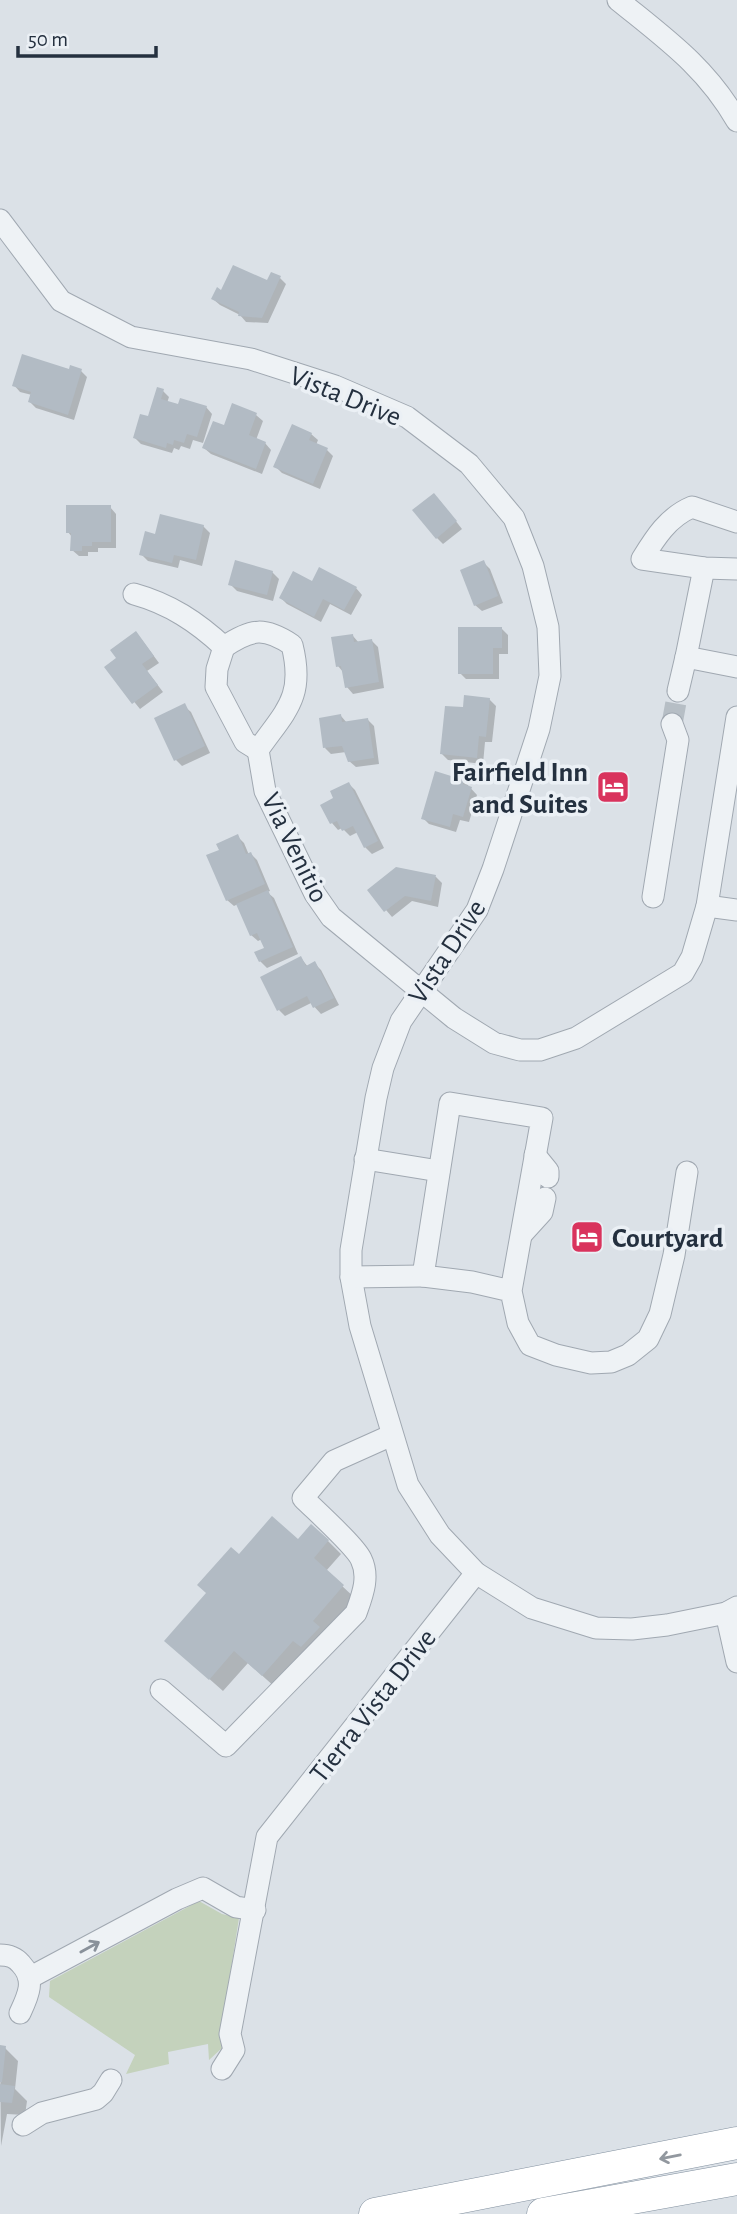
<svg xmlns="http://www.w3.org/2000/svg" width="737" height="2214" font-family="'Alegreya Sans',sans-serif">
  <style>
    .green { fill: #c4d2bc }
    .shadow { fill: #0003 }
    .building { fill: #b2bbc4 }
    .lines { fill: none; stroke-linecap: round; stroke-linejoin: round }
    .minor-tunnel { stroke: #b6bec5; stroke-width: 21; stroke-dasharray: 21 10; stroke-linecap: butt }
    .minor-casing { stroke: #a0a8b1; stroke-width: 23 }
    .highway-casing { stroke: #82909f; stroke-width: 33 }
    .minor { stroke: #eef2f5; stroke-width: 21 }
    .highway { stroke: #fff; stroke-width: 32 }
    .oneway { stroke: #89919a }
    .oneway2 { stroke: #92989f }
    .labels { text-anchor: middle; stroke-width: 7; stroke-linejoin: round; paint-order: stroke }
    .street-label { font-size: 28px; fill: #24303f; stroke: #ebf0f5 }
    .poi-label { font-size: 28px; font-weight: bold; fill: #24303f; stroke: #ebf0f5; text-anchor: end }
  </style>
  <rect width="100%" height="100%" fill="#dbe1e7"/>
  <path class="green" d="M199,1901l23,13 17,4 -18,115 1,15 -13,12 -1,-16 -40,8 1,12 -43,10 9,-19 -86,-58 1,-16z"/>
  <g class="shadow">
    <path d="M280,278l6,6 -18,39 -22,-1 -6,-7 -20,-10 -7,-6z"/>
    <path d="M70,371h11l6,6 -13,43 -38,-12 -6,-6 2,-7 -12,-3 -6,-7z"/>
    <path d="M163,391l6,6 -2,6 39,4 6,7 -9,29 -10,-3 -3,9 -9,-3 -2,4 -5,-2 -2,5 -31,-9 -6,-6 14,-19z"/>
    <path d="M256,415l7,6 -7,19 9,3 6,7 -9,24 -51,-20 -7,-6z"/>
    <path d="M311,434l7,6 -2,5 11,5 6,6 -13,33 -38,-16 -6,-6z"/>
    <path d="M440,501l22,28 -19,15 -6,-6z"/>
    <path d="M110,507l6,7v34h-18v4h-10v4h-9l-7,-6v-13l-4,-5z"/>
    <path d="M203,526l7,7 -8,33 -22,-6 -2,8 -30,-7 -7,-7 15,-18z"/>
    <path d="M484,563l6,6 13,34 -21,8 -7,-6z"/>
    <path d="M272,572l7,7 -6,22 -36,-10 -7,-7z"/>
    <path d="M312,583l44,5 6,7 -11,20 -21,-11 -9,18 -34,-18 -6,-6z"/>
    <path d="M502,629l6,6v19h-9v25h-33l-6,-6z"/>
    <path d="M353,636l6,7 12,-3 7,7 6,41 -31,6 -6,-7 -3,-14 -6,-7z"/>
    <path d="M142,640l17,23 -12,8 16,21 -23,17 -34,-42z"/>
    <path d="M489,699l7,7 -4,36h-7l-2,22 -35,-4 -6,-6 22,-45z"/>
    <path d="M184,706l7,6 19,41 -28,13 -6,-6z"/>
    <path d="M341,716l6,7 21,-3 6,6 5,38 -23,3 -7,-6 -3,-9 -15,2 -6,-6z"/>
    <path d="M464,781l13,14 -8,27 -9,-2 -4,12 -27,-8 -6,-6z"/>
    <path d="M349,784l6,6 29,58 -12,6 -7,-7 -7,-15 -8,4 -8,-8 -4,2 -6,-7z"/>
    <path d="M237,836l7,7 5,12 2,-1 6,6 13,31 -3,1 7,6 24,56 -31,14 -7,-7 6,-12 -4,-10 -4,2 -7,-6 -13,-31 -4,2 -7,-6 -6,-49z"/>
    <path d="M396,869l40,8 6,6 -4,24 -26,-6 -20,16 -23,-27z"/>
    <path d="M301,958l7,9 6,-4 7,7 18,35 -18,9 -10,-11 -26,13 -6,-6z"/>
    <path d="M328,1541l13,13 -15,17 30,28 -80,89 -28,-25 -25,28 -43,-38 118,-111z"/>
    <path d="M0,2047l5,1 13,13 -3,28 12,12 -2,14 -18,-1 -6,32z"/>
  </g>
  <g class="building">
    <path d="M233,265l34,15 4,-8 10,4 -19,42 -24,-2 1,-4 -28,-13 6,-12 4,3z"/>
    <path d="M22,354l47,15 1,-4 12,4 -14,46 -40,-13 3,-10 -19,-6z"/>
    <path d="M157,387l7,2 -3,10 17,5 2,-6 27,8 -10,31 -10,-3 -3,9 -10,-3 -1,5 -6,-2 -1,5 -33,-10 7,-24 8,2z"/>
    <path d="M232,403l25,10 -8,22 17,7 -10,27 -54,-21 11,-27 11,4z"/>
    <path d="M292,424l20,9 -3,7 19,8 -15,36 -40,-17z"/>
    <path d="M434,493l23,28 -21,18 -24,-29z"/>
    <path d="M66,505h45v37h-19v4h-10v5h-12l1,-18h-5z"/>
    <path d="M160,514l44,11 -8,35 -22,-5 -2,8 -33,-8 6,-24 10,3z"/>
    <path d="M235,560l38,11 -6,24 -39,-10z"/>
    <path d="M484,560l14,36 -24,10 -14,-36z"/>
    <path d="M319,567l38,20 -13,23 -21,-11 -9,18 -35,-19 14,-27 19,10z"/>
    <path d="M458,627h44v21h-9v26h-35z"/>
    <path d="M136,631l18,25 -12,8 16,21 -26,19 -28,-37 12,-9 -6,-8z"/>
    <path d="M353,634l1,8 18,-3 7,43 -34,6 -4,-22 -5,1 -5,-30z"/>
    <path d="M464,695l26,3 -4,39 -7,-1 -2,22 -37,-4 5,-48 18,1z"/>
    <path d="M185,703l20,43 -31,15 -20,-43z"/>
    <path d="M341,714l1,8 26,-4 6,40 -26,4 -6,-16 -19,2 -4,-30z"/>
    <path d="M435,771l29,9 -1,4 9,3 -9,30 -10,-3 -3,13 -29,-8z"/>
    <path d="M349,782l29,59 -14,7 -11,-22 -11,5 -5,-10 -7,3 -10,-19 13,-7 -3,-7z"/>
    <path d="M238,834l8,20 5,-2 14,32 -39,17 -20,-46 13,-5 -3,-6z"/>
    <path d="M396,867l40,8 -5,26 -26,-5 -21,16 -17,-22z"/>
    <path d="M268,890l25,57 -34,15 -5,-10 10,-4 -7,-15 -7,3 -14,-32z"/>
    <path d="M301,956l5,10 9,-5 19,37 -21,10 -6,-12 -30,15 -17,-34z"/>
    <path d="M272,1516l26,23 13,-15 18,16 -15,18 30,27 -31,36 7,6 -19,20 -8,-6 -31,35 -28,-25 -25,29 -45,-39 42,-48 -9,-8 34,-38 8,7z"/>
    <path d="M0,2045l6,1 -4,36h-2z"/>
    <path d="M0,2084l15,2 -3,17 -12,-1z"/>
  </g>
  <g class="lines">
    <path class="minor-tunnel" d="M672,724l6,-33"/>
    <defs>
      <g id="minor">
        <path d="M618,0c48,39 88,67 119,121"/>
        <path d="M0,220l61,81 70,36 120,22 84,27 72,31 62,47 45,54 19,48 15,61 2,49 -11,53 -46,140 -16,41 -76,111 -18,47 -7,30 -25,152v27l9,49 48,159 32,50 36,38 56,35 64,20 36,1 35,-4 59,-12 11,-6"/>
        <path d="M737,522l-45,-15c-24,10 -37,31 -50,52l62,9 33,1"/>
        <path d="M704,568l-18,89 51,10"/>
        <path d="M134,594c36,10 63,28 90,53 28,-19 41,-20 68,-2 13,52 -6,65 -34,105l7,41 50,103 16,23 123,101 40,25 26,7h20l36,-12 107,-65 9,-16 15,-51 30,-189"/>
        <path d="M224,647l-7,22 -1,18 29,55 13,8"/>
        <path d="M678,691l8,-34"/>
        <path d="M653,897l25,-157 -6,-16"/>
        <path d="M707,906l30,4"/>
        <path d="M535,1155l13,16v6"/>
        <path d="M365,1159l74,12"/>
        <path d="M522,1234l20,-22 3,-14"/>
        <path d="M351,1277l72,-1"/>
        <path d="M511,1291l-39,-9 -49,-6 27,-173 92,15 -31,173 7,32 12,22 26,10 35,8 20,-1 17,-7 20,-16 12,-25 14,-59 13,-83"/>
        <path d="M726,1613l11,49"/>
        <path d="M161,1690l65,56 130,-133c6,-17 14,-36 5,-54 -6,-13 -45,-48 -58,-61l31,-37 58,-26"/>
        <path d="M0,1955c9,0 15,2 21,9 15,16 7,32 -1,49"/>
        <path d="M29,1978l148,-79 26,-11 33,19 19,3"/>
        <path d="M222,2069l12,-19 -4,-16 37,-197 209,-264"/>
        <path d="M23,2125l19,-12 54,-14 7,-6 8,-13"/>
      </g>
      <g id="highway">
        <path d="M375,2214l362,-71"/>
        <path d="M543,2214l194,-35"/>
      </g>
    </defs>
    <use href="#minor" class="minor-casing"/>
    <use href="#highway" class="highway-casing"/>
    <use href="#minor" class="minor"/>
    <use href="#highway" class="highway"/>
  </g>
  <defs><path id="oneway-shaft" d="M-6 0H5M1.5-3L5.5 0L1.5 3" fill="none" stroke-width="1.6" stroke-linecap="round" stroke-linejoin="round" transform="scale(1.75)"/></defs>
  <use class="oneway" href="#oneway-shaft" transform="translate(90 1947) rotate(-29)"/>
  <use class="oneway2" href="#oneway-shaft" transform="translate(670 2157) rotate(169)"/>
  <defs>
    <symbol id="hotel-square" viewBox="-11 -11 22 22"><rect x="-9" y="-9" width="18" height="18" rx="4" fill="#d9335d" stroke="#ebf0f5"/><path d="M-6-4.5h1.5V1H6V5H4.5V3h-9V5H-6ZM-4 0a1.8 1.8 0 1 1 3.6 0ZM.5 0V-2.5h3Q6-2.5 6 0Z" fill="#fff"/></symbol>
  </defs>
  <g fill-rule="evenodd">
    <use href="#hotel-square" x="594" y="768" width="38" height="38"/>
    <use href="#hotel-square" x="568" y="1218" width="38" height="38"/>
  </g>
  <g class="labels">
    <g class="street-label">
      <text transform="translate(346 395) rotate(22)" y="10">Vista Drive</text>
      <text transform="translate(296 847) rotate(64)" y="10">Via Venitio</text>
      <text transform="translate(446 951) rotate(-57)" y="10">Vista Drive</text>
      <text transform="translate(372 1705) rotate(-52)" y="10">Tierra Vista Drive</text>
    </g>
    <g class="poi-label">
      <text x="588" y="781">Fairfield Inn<tspan x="588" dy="32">and Suites</tspan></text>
      <text x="612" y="1247" text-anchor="start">Courtyard</text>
    </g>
  </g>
  <path d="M18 46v10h138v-10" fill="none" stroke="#24303f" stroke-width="3.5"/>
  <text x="28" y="46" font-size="21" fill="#24303f" stroke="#ebf0f5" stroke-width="5" paint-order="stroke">50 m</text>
</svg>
